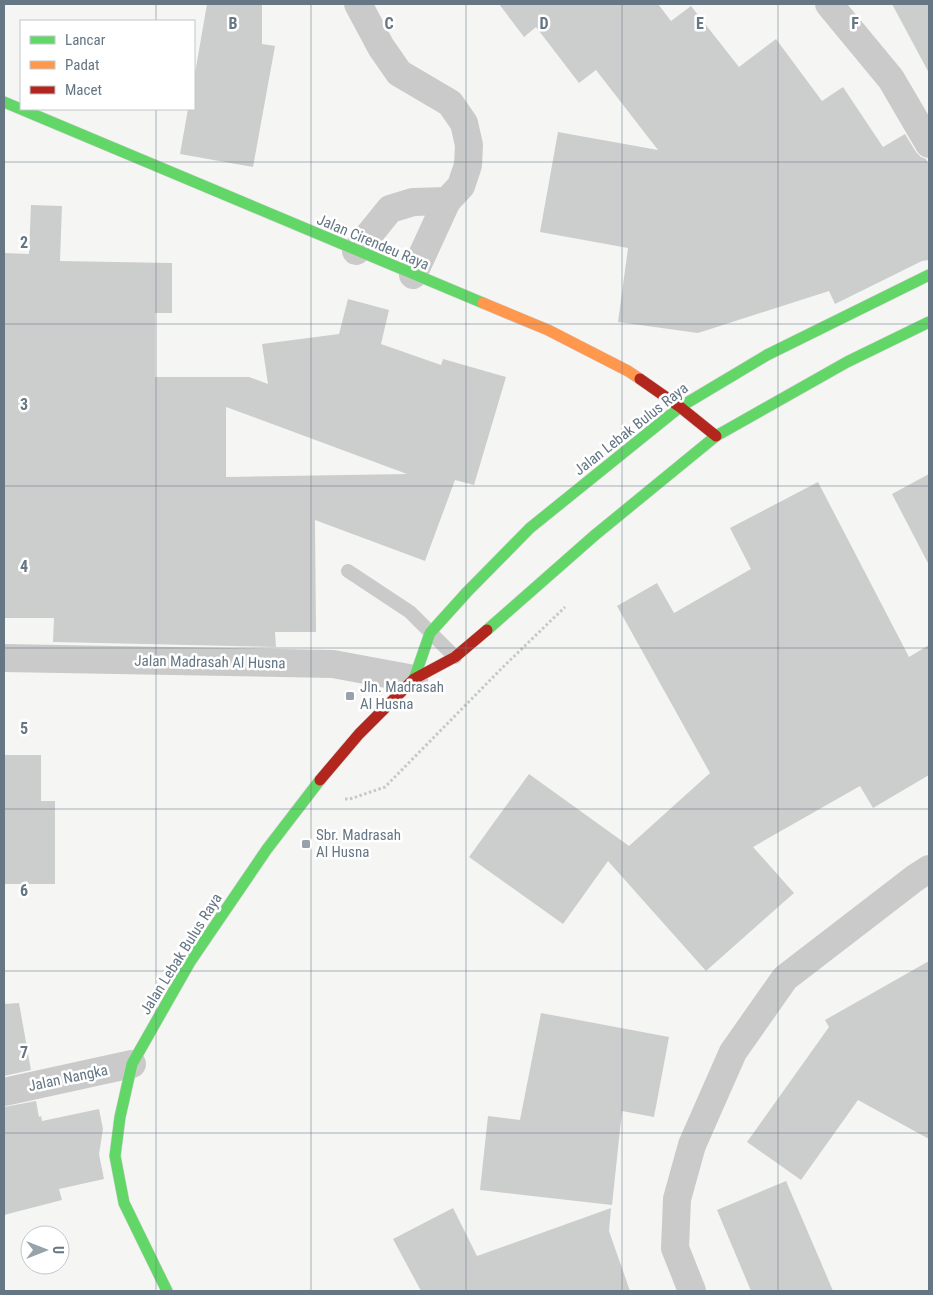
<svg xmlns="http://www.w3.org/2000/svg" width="933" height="1295" font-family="'Roboto Condensed',sans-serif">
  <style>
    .building { fill: #cccece; fill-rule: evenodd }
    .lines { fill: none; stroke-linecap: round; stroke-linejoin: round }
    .fast-casing { stroke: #d1d2d3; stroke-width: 12 }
    .slow-casing { stroke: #d1d2d3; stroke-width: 12 }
    .jam-casing { stroke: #d1d2d3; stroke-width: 12 }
    .path { stroke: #c7c9c9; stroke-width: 3; stroke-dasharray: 2.5 2.5; stroke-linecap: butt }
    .lane { stroke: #cacacb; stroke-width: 14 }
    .street { stroke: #cacacb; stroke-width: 28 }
    .fast { stroke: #63d668; stroke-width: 11 }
    .slow { stroke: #ff974d; stroke-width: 11 }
    .jam { stroke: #b3261e; stroke-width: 11 }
    .grid { fill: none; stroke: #657684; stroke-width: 1; stroke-opacity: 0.55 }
    .poi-dot { fill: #97a2ab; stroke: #fff; stroke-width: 2 }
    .labels { text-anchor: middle; stroke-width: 5; stroke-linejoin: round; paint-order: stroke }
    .street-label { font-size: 15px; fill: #657684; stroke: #fff }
    .poi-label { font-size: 15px; fill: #657684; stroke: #fff; text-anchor: start }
    .grid-label { font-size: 16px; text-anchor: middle; font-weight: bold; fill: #657684; stroke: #fff; stroke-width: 5; stroke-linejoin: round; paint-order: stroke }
  </style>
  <rect width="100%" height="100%" fill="#f5f5f3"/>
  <g class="building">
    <path d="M207,4h55v40l13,2 -22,121 -73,-13 8,-45h6v-30z"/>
    <path d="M499,4h159l13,17 20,-15 48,61 37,-28 46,62 21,-14 40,60 22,-13 11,18 5,5 5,2 3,6v95l-7,1 -87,43 -6,-13 -131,42 -80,-11 10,-74 -88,-16 18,-100 100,18 -62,-80 -17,13 -43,-56 -12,10z"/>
    <path d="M892,4h37v69z"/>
    <path d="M31,205l31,1 -2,55 112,2v50h-17v64h94l19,7 -6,-40 77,-10 9,-35 41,11 -8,34 60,21 2,-6 63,18 -32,108 -19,-5 -30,81 -110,-41 1,112h-41l1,15 -223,-5 1,-24h-50v-365l25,1zM226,407l181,67 -181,3z"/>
    <path d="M929,474v91l-37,-71z"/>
    <path d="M818,482l91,175 20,-12v130l-56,33 -13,-22 -107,61 41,46 -88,78 -98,-110 -45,63 -94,-67 60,-83 100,72 81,-73 -93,-167 40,-23 17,30 77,-44 -21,-41z"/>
    <path d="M4,755h37v46h14v83h-51z"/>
    <path d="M929,961v178l-71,-39 -57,80 -54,-38 82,-115 -4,-7z"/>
    <path d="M19,1003l12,67 -27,6v-72z"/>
    <path d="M541,1013l128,24 -15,80 -32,-6 -10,94 -132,-15 8,-74 32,4z"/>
    <path d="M36,1101l3,16 2,-1 1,5 57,-12 4,20 -4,25 5,25 -45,10 3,11 -58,15v-108z"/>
    <path d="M786,1181l33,77 14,33h-82l-34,-81z"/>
    <path d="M453,1208l24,48 134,-48 -2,23 21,60h-209l-28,-52z"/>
  </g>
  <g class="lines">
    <defs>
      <g id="fast">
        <path d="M4,102l479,201"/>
        <path d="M487,630l108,-95 121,-99 131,-74 82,-40"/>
        <path d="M414,679l16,-46 37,-41 63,-64 150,-121 87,-52 162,-80"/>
        <path d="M167,1291l-43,-88 -9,-47 5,-39 12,-53 58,-102 77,-113 53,-69"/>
      </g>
      <path id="slow" d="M483,303l65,27 80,41 12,8"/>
      <g id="jam">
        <path d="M640,379l40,28 36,29"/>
        <path d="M320,780l39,-46 55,-55 41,-22 32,-27"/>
      </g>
    </defs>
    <use href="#fast" class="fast-casing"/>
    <use href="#slow" class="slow-casing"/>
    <use href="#jam" class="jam-casing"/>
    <path class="path" d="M345,799h5l35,-12 117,-119 63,-61"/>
    <path class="lane" d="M348,571l62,41 45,45"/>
    <g class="street">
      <path d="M358,4l23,43 18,26 51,30 14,20 5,22 -1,20 -7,21 -14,15 -34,74"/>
      <path d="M829,4l62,75 38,65"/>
      <path d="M356,251l34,-42 23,-7 34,-1"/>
      <path d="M4,658l329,6 81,15"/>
      <path d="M4,1092l128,-28"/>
      <path d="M692,1291l-17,-43 2,-49 15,-54 41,-93 52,-74 130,-100 14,-9"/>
    </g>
    <use href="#fast" class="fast"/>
    <use href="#slow" class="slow"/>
    <use href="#jam" class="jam"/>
  </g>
  <path class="grid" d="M156,4v17M311,4v1287M466,4v1287M622,4v1287M778,4v1287M156,109v1182M4,162h925M4,324h925M4,486h925M4,648h925M4,809h925M4,971h925M4,1133h925"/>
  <g class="poi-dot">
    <rect x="345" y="691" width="10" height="10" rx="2.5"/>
    <rect x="301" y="839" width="10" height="10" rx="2.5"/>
  </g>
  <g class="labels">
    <g class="street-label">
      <text transform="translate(373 242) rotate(23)" y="5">Jalan Cirendeu Raya</text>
      <text transform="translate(631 429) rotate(-38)" y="5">Jalan Lebak Bulus Raya</text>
      <text transform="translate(210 662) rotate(1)" y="5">Jalan Madrasah Al Husna</text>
      <text transform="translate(181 954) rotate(-58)" y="5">Jalan Lebak Bulus Raya</text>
      <text transform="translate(68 1078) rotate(-12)" y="5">Jalan Nangka</text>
    </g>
    <g class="poi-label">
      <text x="360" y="692">Jln. Madrasah<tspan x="360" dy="17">Al Husna</tspan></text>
      <text x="316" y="840">Sbr. Madrasah<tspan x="316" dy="17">Al Husna</tspan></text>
    </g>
  </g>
  <g class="grid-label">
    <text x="233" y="29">B</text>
    <text x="389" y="29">C</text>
    <text x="544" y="29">D</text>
    <text x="700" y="29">E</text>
    <text x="855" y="29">F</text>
    <text x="24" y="248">2</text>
    <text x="24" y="410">3</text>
    <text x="24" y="572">4</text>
    <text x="24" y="734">5</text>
    <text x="24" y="896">6</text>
    <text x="24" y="1058">7</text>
  </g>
  <rect width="933" height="1295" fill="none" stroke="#657684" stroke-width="10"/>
  <rect x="20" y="20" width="175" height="90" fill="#ffffff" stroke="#c1c8ce"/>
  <rect x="30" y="36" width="25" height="8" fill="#63d668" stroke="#c1c8ce"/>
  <text x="65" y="45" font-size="15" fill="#657684">Lancar</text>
  <rect x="30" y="61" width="25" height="8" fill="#ff974d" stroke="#c1c8ce"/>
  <text x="65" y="70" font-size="15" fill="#657684">Padat</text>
  <rect x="30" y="86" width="25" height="8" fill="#b3261e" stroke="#c1c8ce"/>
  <text x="65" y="95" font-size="15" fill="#657684">Macet</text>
  <g transform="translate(45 1250) rotate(90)"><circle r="24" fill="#ffffff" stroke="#c1c8ce"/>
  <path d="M0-4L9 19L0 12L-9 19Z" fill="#97a2ab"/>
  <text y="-8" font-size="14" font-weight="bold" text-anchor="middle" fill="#657684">U</text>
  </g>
</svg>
